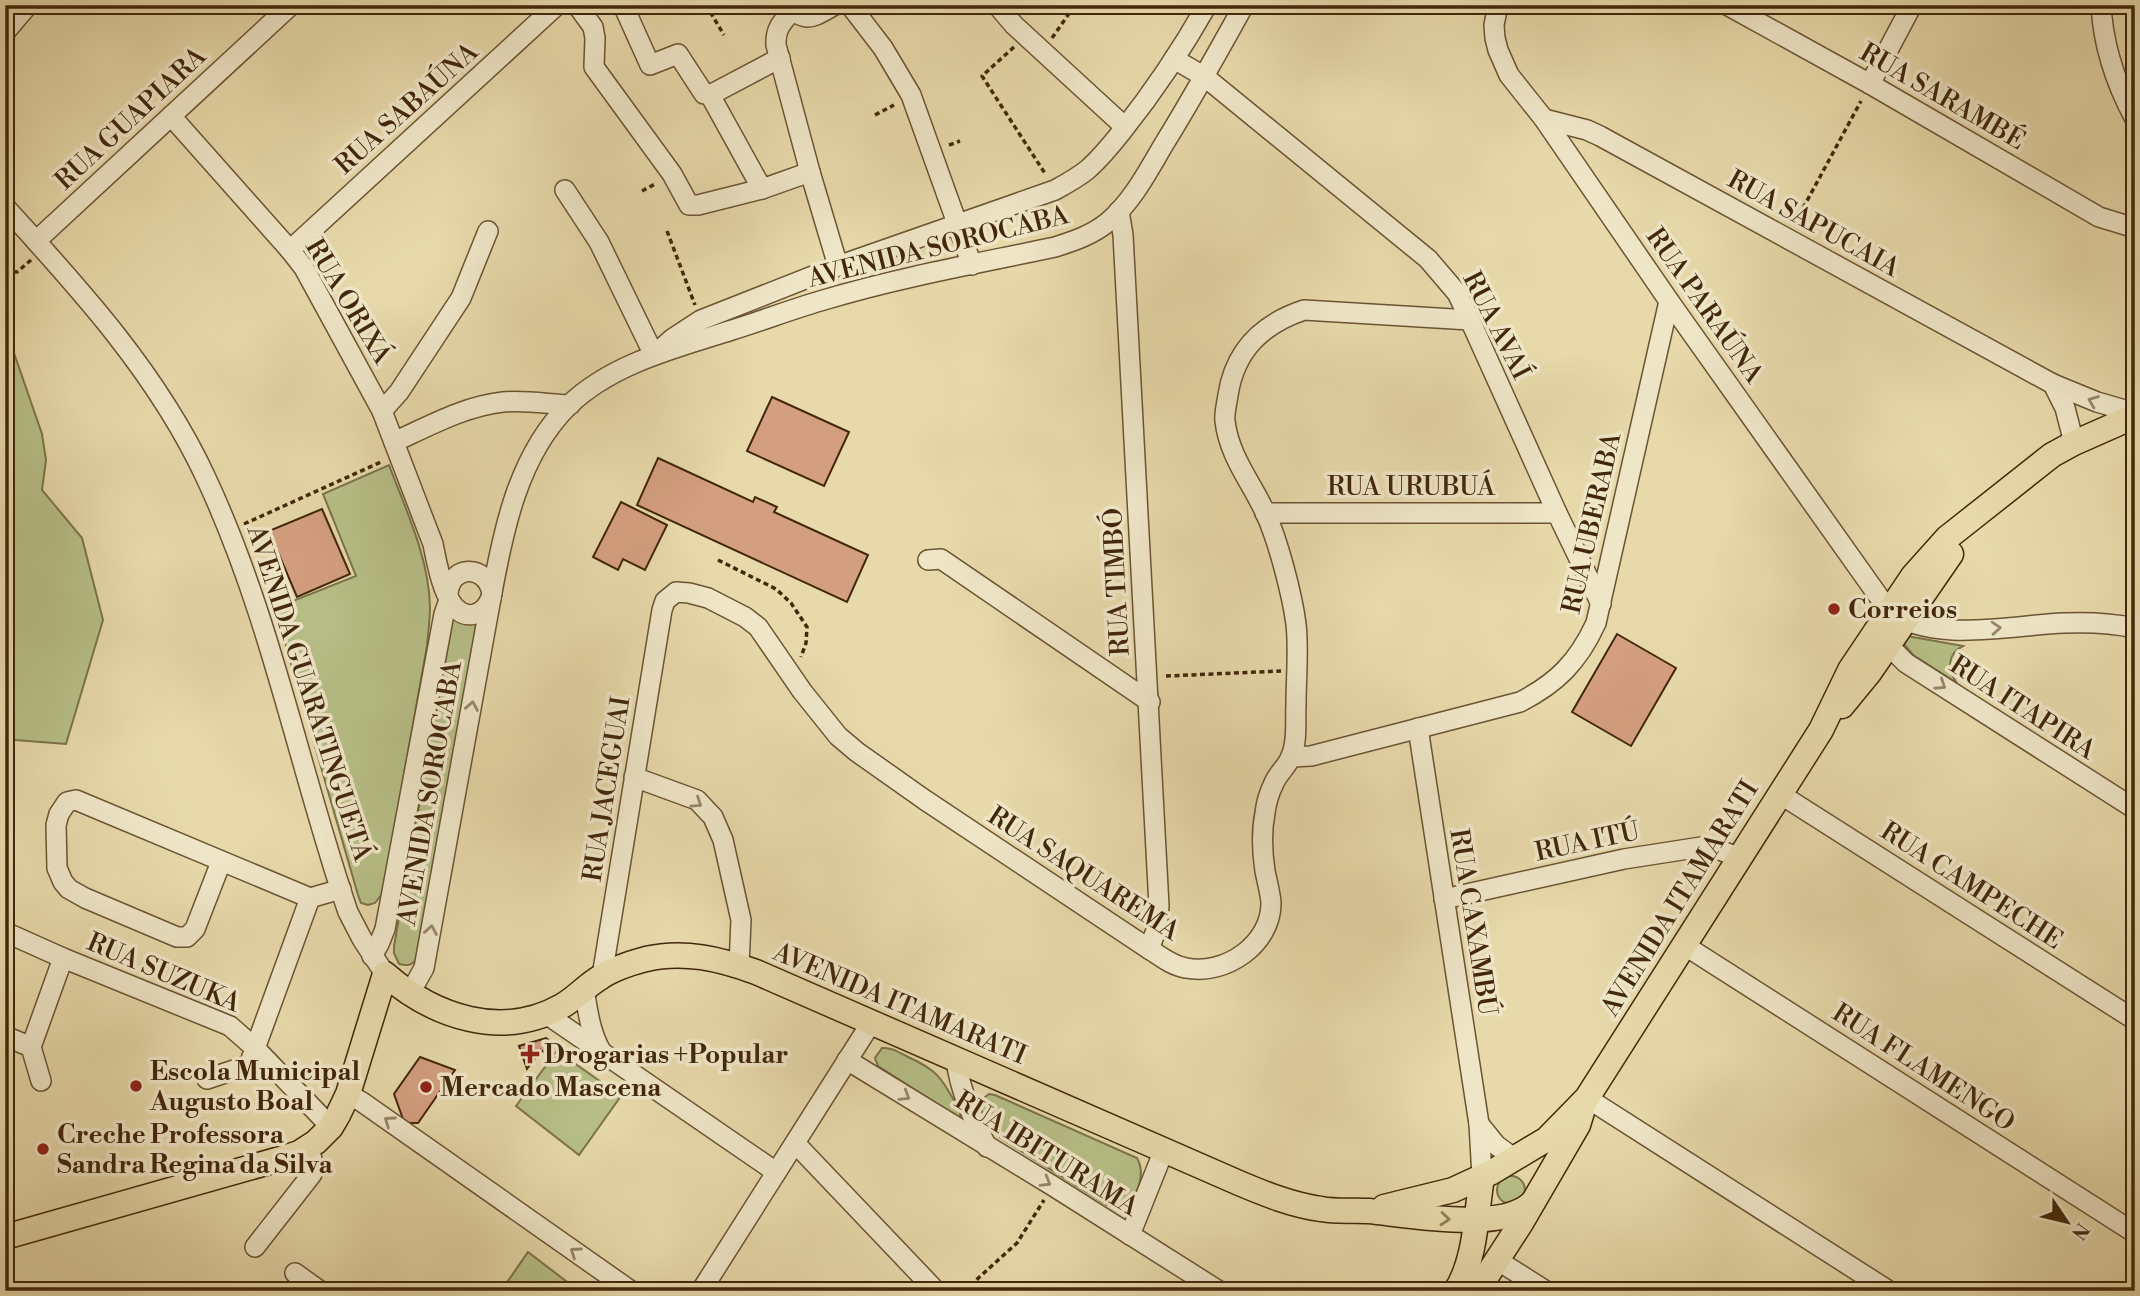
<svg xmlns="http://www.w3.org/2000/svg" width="2140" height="1296" font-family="'Libre Bodoni',serif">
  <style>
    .green { fill: #b7bf87; stroke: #7c7349; stroke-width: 2 }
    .building { fill: #d49f80; stroke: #42270b; stroke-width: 2 }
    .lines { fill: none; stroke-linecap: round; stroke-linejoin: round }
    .minor-casing { stroke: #6b5433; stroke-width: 22 }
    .major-casing { stroke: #42270b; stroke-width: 27 }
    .path { stroke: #42270b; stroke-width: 3.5; stroke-dasharray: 5 3.5; stroke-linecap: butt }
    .minor { stroke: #efe6c8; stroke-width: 19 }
    .major { stroke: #e7d9aa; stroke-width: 24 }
    .oneway { stroke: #98866a }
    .oneway2 { stroke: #94805a }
    .poi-dot { fill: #8f2418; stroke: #efe6c8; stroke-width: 2.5 }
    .labels { text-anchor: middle; stroke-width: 7; stroke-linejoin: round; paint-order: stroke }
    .street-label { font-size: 26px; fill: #42270b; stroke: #efe6c8 }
    .poi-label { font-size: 26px; font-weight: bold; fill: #42270b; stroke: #efe6c8; text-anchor: start }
  </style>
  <rect width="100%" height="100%" fill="#e7d9aa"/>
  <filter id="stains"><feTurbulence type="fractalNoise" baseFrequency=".00286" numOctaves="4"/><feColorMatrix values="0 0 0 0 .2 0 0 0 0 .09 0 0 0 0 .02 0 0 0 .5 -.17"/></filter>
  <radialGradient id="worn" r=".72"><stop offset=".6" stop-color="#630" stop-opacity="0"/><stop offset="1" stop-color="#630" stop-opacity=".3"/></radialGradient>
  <g class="green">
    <path d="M5,289l5,4 -4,37 36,104 4,26 -4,30 40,48 21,82 -37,124 -51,-4 -10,-5z"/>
    <path d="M389,465c17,45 40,93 41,142 0,13 -2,26 -3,39l-43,241 -2,7 -7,9 -7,2 -7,-2 -3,-8 -83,-287 81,-32 -33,-82z"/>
    <path d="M453,617l24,5 -61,337c-4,7 -9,7 -17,5l-5,-11v-7z"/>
    <path d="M1907,636l56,10c-16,8 -16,24 -6,37l-44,-28 -10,-12z"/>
    <path d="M882,1048c10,-1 18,5 26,9 34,15 35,25 53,56l-2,5 -81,-52 -3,-8z"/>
    <path d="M560,1053l61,43 -42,59 -63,-49 32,-43z"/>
    <path d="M989,1094l6,1 142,63c8,14 3,38 -13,46 -5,3 -11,1 -17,1l-102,-64c-13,-9 -27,-24 -24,-41z"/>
    <circle cx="1511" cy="1190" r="14"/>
    <path d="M528,1252l51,39h-78z"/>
  </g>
  <g class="building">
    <path d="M772,397l77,35 -25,54 -77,-35z"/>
    <path d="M658,458l95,44 2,-5 22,10 -3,5 94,43 -21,47 -210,-97z"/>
    <path d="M621,502l46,23 -22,45 -22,-11 -5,11 -25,-13z"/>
    <path d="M322,509l28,65 -53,23 -28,-66z"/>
    <path d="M1617,634l59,34 -45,78 -59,-34z"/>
    <path d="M546,1038l14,10 -9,9 -10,-7 -14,19 -8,-23z"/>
    <path d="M420,1057l35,13 -37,53h-9l-6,-4 -9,-25z"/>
  </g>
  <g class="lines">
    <defs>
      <g id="minor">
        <path d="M577,5l16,22 2,11 -1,29 78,107 17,31h9l64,-16 48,-17"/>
        <path d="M623,5l27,60 28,-11 26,40 6,1 52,94"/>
        <path d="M784,5c25,18 25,14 51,0"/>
        <path d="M850,5l33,43 28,47 61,170"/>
        <path d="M997,5l17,20 111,102"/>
        <path d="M1498,5l-4,20 1,13 3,12 11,25 35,44 125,182 220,310c44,33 124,14 175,12 24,-1 48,0 71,5"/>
        <path d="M1727,5l143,79 229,133 36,11"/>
        <path d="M2101,5c2,40 15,79 34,114"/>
        <path d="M792,11c-10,11 -17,18 -16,34l34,127 28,94"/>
        <path d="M5,32l23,-27"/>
        <path d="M1174,59l31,18 223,182 29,34 13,27 87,193 44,91"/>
        <path d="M1870,84l42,-79"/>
        <path d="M710,95l70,-37"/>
        <path d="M171,116l119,134 14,18 78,143 51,133c4,20 13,78 42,70 9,-3 12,-8 16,-16 12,-67 27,-143 78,-193 44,-42 107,-57 163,-75 32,-10 63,-22 95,-31 73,-22 153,-36 228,-52 19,-6 37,-12 53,-25 24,-20 40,-51 56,-78 28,-45 54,-92 80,-139"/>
        <path d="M1544,119l43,11 13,6 453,248 44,18 38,11"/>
        <path d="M565,190l34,52 55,113 18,-16 29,-19 137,-54 217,-76c11,-6 22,-12 32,-20 14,-12 25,-26 36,-40 31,-39 59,-81 84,-125"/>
        <path d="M5,207c76,83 154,169 201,271 65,139 93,290 142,434l14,27 23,35"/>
        <path d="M1119,211l4,24 36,671 -2,22 -8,21"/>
        <path d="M36,241l255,-236"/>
        <path d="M290,250l267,-245"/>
        <path d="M2053,384l12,24 9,35"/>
        <path d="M382,411l17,-19 62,-94 27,-67"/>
        <path d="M394,442c35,-16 71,-36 109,-40 22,-2 45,2 67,3"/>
        <path d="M1265,513h292"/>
        <path d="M928,560l13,-1 209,143"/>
        <path d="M448,595c1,-30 38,-32 44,-2"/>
        <path d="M1889,643l5,8 12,12 229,146"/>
        <path d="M1418,728l61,396 3,53"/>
        <path d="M1291,757l20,-1 209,-54c37,-19 58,-40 76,-79l73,-322"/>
        <path d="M634,777l63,23 16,17 10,23 18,80 -2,46"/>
        <path d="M1780,794l355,226"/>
        <path d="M221,862l-26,67 -8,8h-10l-92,-39 -16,-9 -6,-7 -6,-14 -1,-43 3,-11 8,-12 9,-2 234,98"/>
        <path d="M1444,899l180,-40 77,-12 16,2 23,9"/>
        <path d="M5,932l58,26 167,68 25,22 76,79"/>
        <path d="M1684,945l451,288"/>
        <path d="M372,956l7,-12 6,-15 59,-315 5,-14"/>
        <path d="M602,976l60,-366 3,-9 11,-9 13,1 19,5 37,19 13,10 44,64 36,45 19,16 68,48 224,149c11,7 23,17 37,19 39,8 86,-24 85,-66 -1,-10 -4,-21 -6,-31 -3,-20 -4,-38 0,-58 1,-9 5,-22 9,-30 4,-10 14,-17 17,-27 7,-15 4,-36 5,-52 0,-26 3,-54 0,-80 -4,-30 -18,-84 -31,-112 -14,-30 -36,-56 -40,-91 -1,-8 2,-18 3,-26 7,-45 34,-71 76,-85l166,10"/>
        <path d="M584,990c4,21 6,42 17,61"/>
        <path d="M410,993l14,-25 67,-370"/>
        <path d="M546,1014l230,158"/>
        <path d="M5,1036l26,11 10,34"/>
        <path d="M31,1047l32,-89"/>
        <path d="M847,1060l206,126 166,105"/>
        <path d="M956,1060c4,31 17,59 31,87"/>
        <path d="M207,1079l42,-14 61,-167 31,-9"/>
        <path d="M348,1094l14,8 269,189"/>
        <path d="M1587,1098l302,193"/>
        <path d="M1479,1124l17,21 19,14"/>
        <path d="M795,1143l141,148"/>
        <path d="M1130,1235l34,-85"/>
        <path d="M255,1247l57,-73 1,-11 -4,-15"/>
        <path d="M1497,1260l49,31"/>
        <path d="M295,1273l25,18"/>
        <path d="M701,1291l170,-268"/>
      </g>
      <g id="major">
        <path d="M1842,706l27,-33 82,-119"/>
        <path d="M1384,1207l69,-17 39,-18 55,-33 40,-41 234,-368 29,-60 63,-94 34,-38 105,-83 22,-12 61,-27"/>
        <path d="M5,1237l282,-80 12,-4 17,-11 15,-15 7,-12 10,-21 37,-120c49,43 117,66 177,32 14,-8 25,-21 39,-29 13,-9 30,-14 45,-18 38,-9 74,0 110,13l483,211c26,11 53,22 82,26 15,3 32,1 48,2 40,4 131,21 162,-7"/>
        <path d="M1456,1291c20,-32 20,-77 26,-114"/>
        <path d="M1477,1291l44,-68 57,-98 4,-13"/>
      </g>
    </defs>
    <use href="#minor" class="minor-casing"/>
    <use href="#major" class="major-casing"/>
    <g class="path">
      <path d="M706,5l18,30"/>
      <path d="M1174,5l11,6"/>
      <path d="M1052,38l23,-33"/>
      <path d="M1014,47l-32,29 64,99"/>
      <path d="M875,115l19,-10"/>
      <path d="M949,145l11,-4"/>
      <path d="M642,191l13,-7"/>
      <path d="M1795,223l66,-122"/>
      <path d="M667,231l28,74"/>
      <path d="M5,271l12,1 14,-12"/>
      <path d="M244,524l137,-62"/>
      <path d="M718,560l58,29 15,14 16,24 -1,16 -5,14"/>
      <path d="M1166,676l115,-5"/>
      <path d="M964,1291l53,-48 27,-43"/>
    </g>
    <use href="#minor" class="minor"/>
    <use href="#major" class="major"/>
  </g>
  <defs><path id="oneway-chevron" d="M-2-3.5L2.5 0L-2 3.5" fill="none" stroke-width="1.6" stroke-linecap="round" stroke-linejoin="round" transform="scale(1.75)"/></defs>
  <g class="oneway">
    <use href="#oneway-chevron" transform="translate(2093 401) rotate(-158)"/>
    <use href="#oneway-chevron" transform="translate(1996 628) rotate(-4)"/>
    <use href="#oneway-chevron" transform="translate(1941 685) rotate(33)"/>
    <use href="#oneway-chevron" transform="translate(472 706) rotate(-80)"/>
    <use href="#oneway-chevron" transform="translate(697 803) rotate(34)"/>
    <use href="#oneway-chevron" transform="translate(431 930) rotate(-80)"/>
    <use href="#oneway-chevron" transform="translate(905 1096) rotate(32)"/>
    <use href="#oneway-chevron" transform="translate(389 1121) rotate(-145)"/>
    <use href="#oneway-chevron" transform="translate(1046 1182) rotate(31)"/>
    <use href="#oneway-chevron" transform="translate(575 1252) rotate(-145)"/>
  </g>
  <use class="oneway2" href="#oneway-chevron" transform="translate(1445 1219) rotate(5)"/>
  <g class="poi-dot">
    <circle cx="1834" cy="609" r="7"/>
    <path d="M526.5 1043.5h7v7h7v7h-7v7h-7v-7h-7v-7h7z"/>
    <circle cx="136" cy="1086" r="7"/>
    <circle cx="426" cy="1087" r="7"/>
    <circle cx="43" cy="1149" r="7"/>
  </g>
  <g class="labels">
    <g class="street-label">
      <text transform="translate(1943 96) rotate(30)" y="9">RUA SARAMBÉ</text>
      <text transform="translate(406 108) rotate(-42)" y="9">RUA SABAÚNA</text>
      <text transform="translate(130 118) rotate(-43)" y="9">RUA GUAPIARA</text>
      <text transform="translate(1814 223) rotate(29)" y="9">RUA SAPUCAIA</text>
      <text transform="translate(938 246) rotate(-14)" y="9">AVENIDA SOROCABA</text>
      <text transform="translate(349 301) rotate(59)" y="9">RUA ORIXÁ</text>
      <text transform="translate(1705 305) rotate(55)" y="9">RUA PARAÚNA</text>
      <text transform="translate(1497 325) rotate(63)" y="9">RUA AVAÍ</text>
      <text x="1411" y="495">RUA URUBUÁ</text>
      <text transform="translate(1591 523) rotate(-77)" y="9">RUA UBERABA</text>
      <text transform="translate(1116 582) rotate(-93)" y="9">RUA TIMBÓ</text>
      <text transform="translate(310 693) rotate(72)" y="9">AVENIDA GUARATINGUETÁ</text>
      <text transform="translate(2023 707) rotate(33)" y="9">RUA ITAPIRA</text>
      <text transform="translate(606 789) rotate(-81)" y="9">RUA JACEGUAI</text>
      <text transform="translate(429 793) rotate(-80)" y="9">AVENIDA SOROCABA</text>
      <text transform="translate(1587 841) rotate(-12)" y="9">RUA ITÚ</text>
      <text transform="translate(1084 873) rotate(33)" y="9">RUA SAQUAREMA</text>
      <text transform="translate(1972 885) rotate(33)" y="9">RUA CAMPECHE</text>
      <text transform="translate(1679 898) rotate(-58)" y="9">AVENIDA ITAMARATI</text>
      <text transform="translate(1474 922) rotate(81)" y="9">RUA CAXAMBÚ</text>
      <text transform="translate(164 972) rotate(23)" y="9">RUA SUZUKA</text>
      <text transform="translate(900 1003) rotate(23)" y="9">AVENIDA ITAMARATI</text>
      <text transform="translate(1924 1067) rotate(33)" y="9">RUA FLAMENGO</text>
      <text transform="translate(1047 1153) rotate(32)" y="9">RUA IBITURAMA</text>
    </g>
    <g class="poi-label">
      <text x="1848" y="618">Correios</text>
      <text x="544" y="1063">Drogarias +Popular</text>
      <text x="150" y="1080">Escola Municipal<tspan x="150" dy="30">Augusto Boal</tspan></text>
      <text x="440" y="1096">Mercado Mascena</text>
      <text x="57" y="1143">Creche Professora<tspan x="57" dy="30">Sandra Regina da Silva</tspan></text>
    </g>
  </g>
  <rect width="2140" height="1296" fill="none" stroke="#e7d9aa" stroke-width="28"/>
  <rect x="7" y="7" width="2126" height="1282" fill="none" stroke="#42270b" stroke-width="3.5"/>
  <rect x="14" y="14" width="2112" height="1268" fill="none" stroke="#42270b" stroke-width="2"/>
  <g transform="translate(2067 1222) rotate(125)" stroke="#efe6c8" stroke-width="5" paint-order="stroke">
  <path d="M0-5L12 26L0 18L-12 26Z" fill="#42270b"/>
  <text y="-10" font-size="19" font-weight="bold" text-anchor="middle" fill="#42270b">N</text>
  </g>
  <rect width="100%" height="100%" filter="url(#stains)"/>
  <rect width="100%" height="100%" fill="url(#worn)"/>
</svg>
